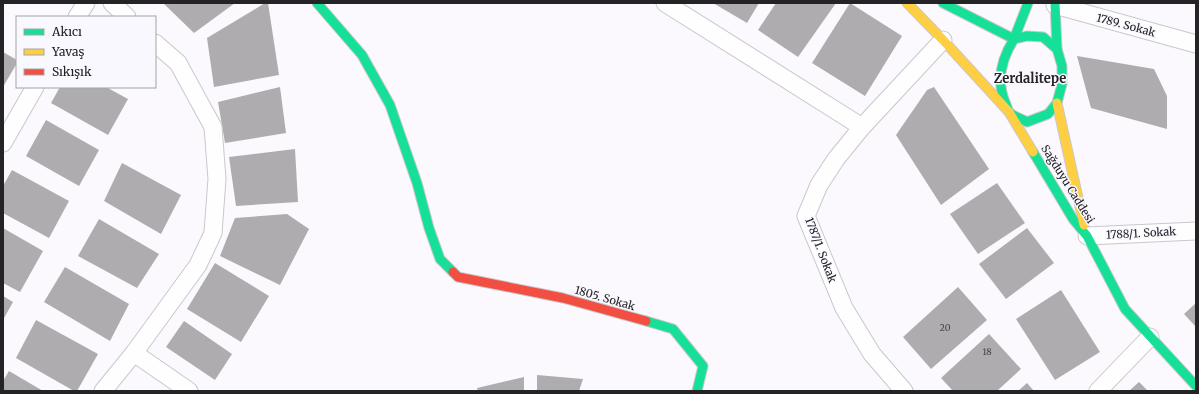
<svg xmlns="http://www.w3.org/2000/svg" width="1199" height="394" font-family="Merriweather,serif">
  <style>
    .building { fill: #aeacaf }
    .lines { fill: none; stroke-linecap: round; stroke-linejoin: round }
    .street-casing { stroke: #c9c8cb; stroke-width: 19 }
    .fast-casing { stroke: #c9c8cb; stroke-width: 11 }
    .slow-casing { stroke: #c9c8cb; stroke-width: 11 }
    .jam-casing { stroke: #c9c8cb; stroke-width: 11 }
    .street { stroke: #fefeff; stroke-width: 17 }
    .fast { stroke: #16e098; stroke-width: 9 }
    .slow { stroke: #ffcf43; stroke-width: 9 }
    .jam { stroke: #f24e42; stroke-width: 9 }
    .labels { text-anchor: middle; stroke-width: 3; stroke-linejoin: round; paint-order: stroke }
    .number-label { font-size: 9px; fill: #464548 }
    .street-label { font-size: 11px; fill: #242326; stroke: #faf8ff }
    .quarter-label { font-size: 13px; font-weight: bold; fill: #242326; stroke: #faf8ff }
  </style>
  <rect width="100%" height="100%" fill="#fbf9fe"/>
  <g class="building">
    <path d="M163,3h72l-41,30z"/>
    <path d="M265,3h3l11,72 -65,12 -7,-49z"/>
    <path d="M713,3h46l-12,20z"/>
    <path d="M776,3h60l-38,54 -40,-27z"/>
    <path d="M850,3l52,33 -37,60 -53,-33z"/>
    <path d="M3,52l14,8v3l-14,24z"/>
    <path d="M1077,56l77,13 13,27v33l-76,-21z"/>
    <path d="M60,87h46l22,12 -20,36 -57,-32z"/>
    <path d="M280,87l6,46 -61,10 -7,-41z"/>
    <path d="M934,87l55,82 -48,36 -45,-70 31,-45z"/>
    <path d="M46,120l53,30 -20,36 -53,-30z"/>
    <path d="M295,149l3,53 -62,4 -7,-49z"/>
    <path d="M122,163l59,32 -20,39 -57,-33z"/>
    <path d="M12,170l57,31 -20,37 -46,-25v-27z"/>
    <path d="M997,183l28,40 -47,31 -28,-40z"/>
    <path d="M287,214l22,15 -29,56 -60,-29 15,-38z"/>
    <path d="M99,219l60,35 -22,34 -59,-32z"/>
    <path d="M3,228l40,23 -23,41 -17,-9z"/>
    <path d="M1027,228l27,35 -48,36 -27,-35z"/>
    <path d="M215,263l54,33 -28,46 -54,-33z"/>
    <path d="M65,267l64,37 -19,37 -66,-39z"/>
    <path d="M958,287l29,33 -56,49 -28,-32z"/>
    <path d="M1061,290l39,62 -45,28 -39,-61z"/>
    <path d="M3,296l10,6 -10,18z"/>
    <path d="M1196,303v24l-12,-13z"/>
    <path d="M36,320l62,34 -21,37h-3l-58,-33z"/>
    <path d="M184,321l48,33 -17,26 -49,-33z"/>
    <path d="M989,334l32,35 -24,22h-44l-12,-13z"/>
    <path d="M9,371l34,20h-40v-10z"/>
    <path d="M537,375l46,4 -4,12h-42z"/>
    <path d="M524,377v14h-46l-1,-3z"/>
    <path d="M1139,382l9,9h-19z"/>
    <path d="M1027,383l7,8h-16z"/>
  </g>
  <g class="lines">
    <defs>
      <g id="street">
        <path d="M112,3l15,14"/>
        <path d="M665,3l197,124"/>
        <path d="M1055,5l141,39"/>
        <path d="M77,17l9,-14"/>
        <path d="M3,143l32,-56"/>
        <path d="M1087,236l109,-5"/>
        <path d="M134,353l55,38"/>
        <path d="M103,391l31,-38 64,-88 15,-32 4,-54 -4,-52 -35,-64 -23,-20"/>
        <path d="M904,391l-32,-37 -28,-46 -38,-92 13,-31 17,-26 26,-32 81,-87"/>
        <path d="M1098,391l52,-54"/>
      </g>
      <g id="fast">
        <path d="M317,3l45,52 28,50 27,78 12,45 11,31 13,13"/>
        <path d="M943,3l71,36 14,-36"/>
        <path d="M1055,3l2,46"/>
        <path d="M1027,36l16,1 14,12 5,17v18l-5,19 -9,11 -21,8c-5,-3 -12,-5 -17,-9 -3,-3 -3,-8 -5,-11 -9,-22 -3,-44 9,-63z"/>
        <path d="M1033,152l40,67 14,17 38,73 71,77"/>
        <path d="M646,321l27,8 30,37 -6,25"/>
      </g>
      <g id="slow">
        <path d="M907,3l36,37 66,72 24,40"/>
        <path d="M1057,103l27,122"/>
      </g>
      <path id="jam" d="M453,272l5,5 105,21 83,23"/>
    </defs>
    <use href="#street" class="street-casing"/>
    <use href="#fast" class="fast-casing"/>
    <use href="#slow" class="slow-casing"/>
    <use href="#jam" class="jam-casing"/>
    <use href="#street" class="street"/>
    <use href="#fast" class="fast"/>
    <use href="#slow" class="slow"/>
    <use href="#jam" class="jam"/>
  </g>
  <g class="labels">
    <g class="number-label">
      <text x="945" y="331">20</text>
      <text x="987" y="355">18</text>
    </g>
    <g class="street-label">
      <text transform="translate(1126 25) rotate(15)" y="4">1789. Sokak</text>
      <text transform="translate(1068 184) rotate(58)" y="4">Sağduyu Caddesi</text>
      <text transform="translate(1141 233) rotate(-3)" y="4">1788/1. Sokak</text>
      <text transform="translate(821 250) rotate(69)" y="4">1787/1. Sokak</text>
      <text transform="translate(605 298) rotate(16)" y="4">1805. Sokak</text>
    </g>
    <g class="quarter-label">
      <text x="1030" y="83">Zerdalitepe</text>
    </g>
  </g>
  <rect width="1199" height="394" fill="none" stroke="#242326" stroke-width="8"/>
  <rect x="16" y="16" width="140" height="72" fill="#faf8ff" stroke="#a4a3a8"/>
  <rect x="24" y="29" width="20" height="6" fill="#16e098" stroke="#a4a3a8"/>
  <text x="52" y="36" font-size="12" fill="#242326">Akıcı</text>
  <rect x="24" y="49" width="20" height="6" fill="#ffcf43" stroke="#a4a3a8"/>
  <text x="52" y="56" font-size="12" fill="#242326">Yavaş</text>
  <rect x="24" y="69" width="20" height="6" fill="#f24e42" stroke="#a4a3a8"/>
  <text x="52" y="76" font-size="12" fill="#242326">Sıkışık</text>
</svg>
